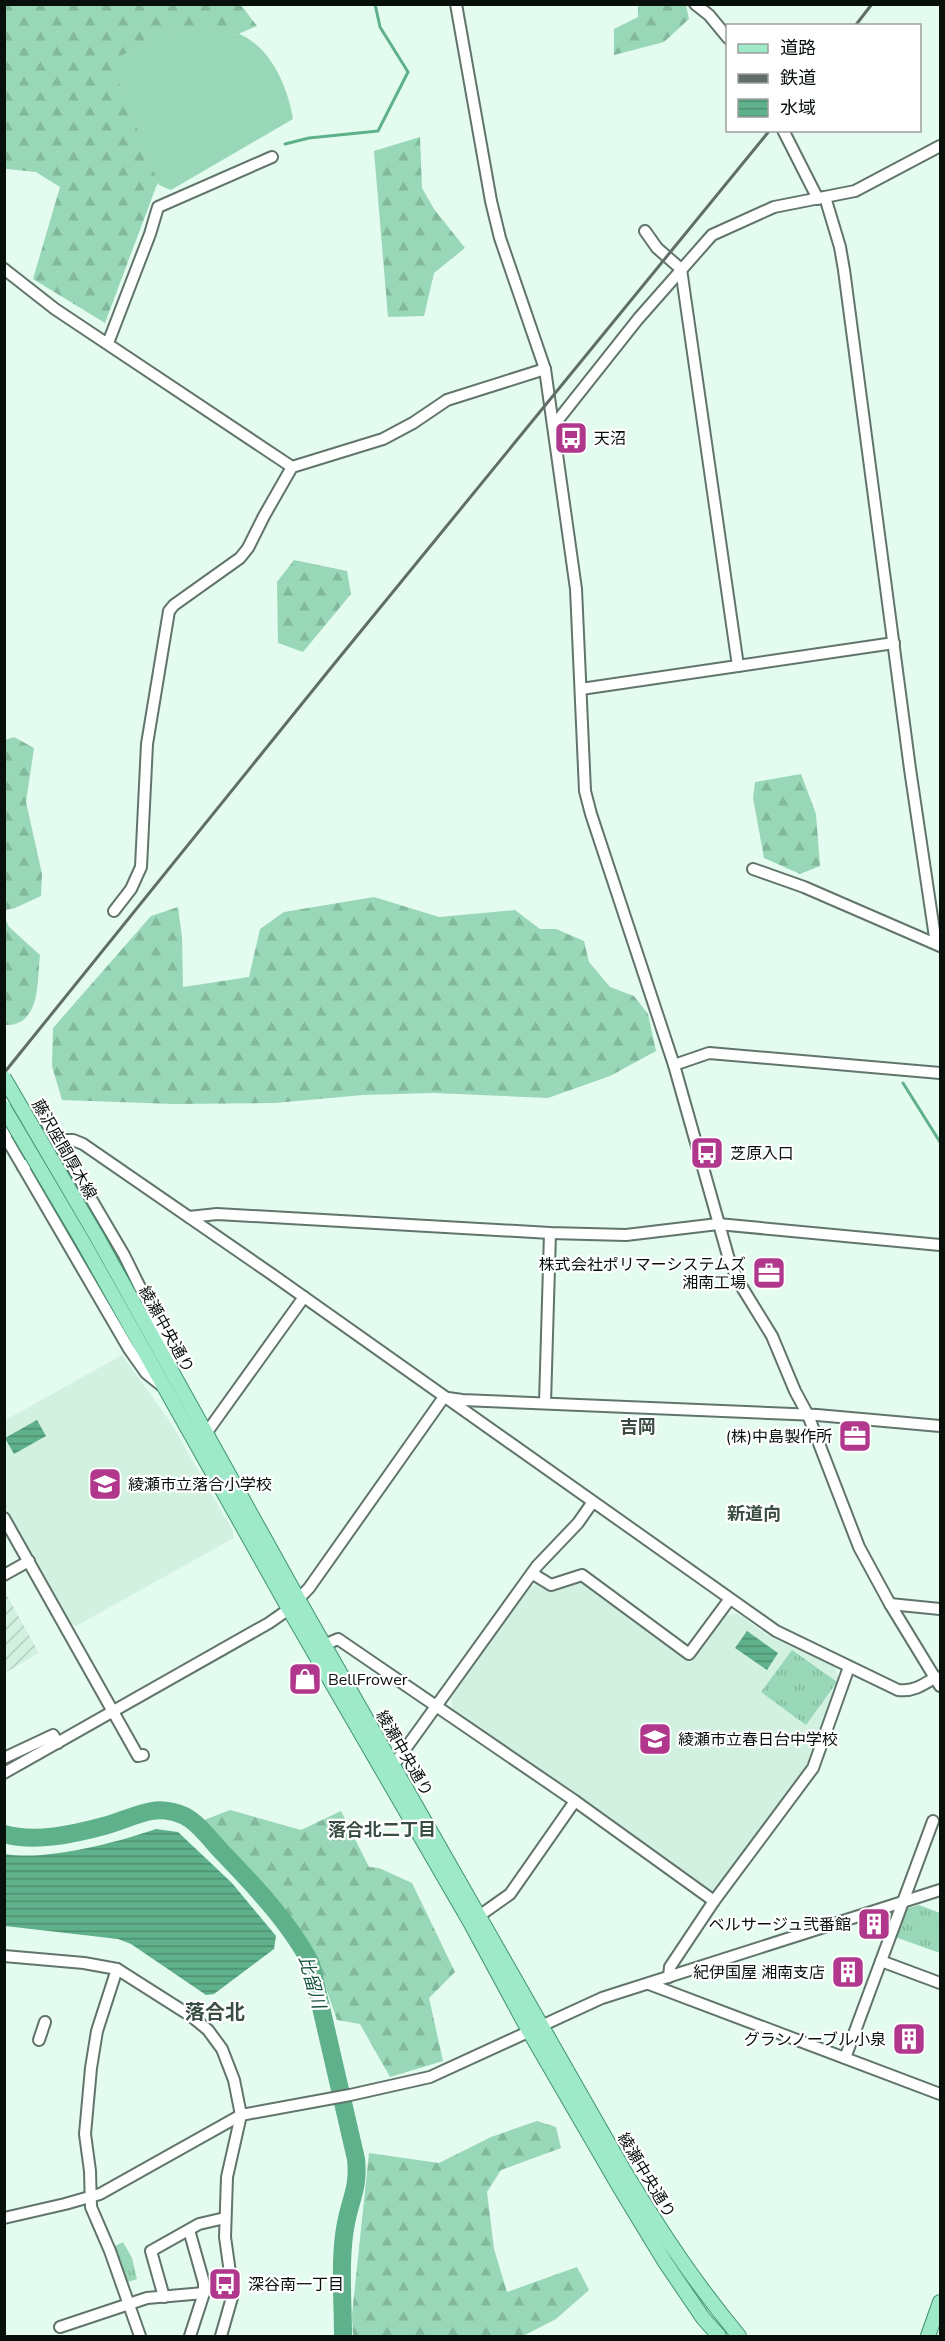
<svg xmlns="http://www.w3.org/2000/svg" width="945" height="2341" font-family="'Nunito Sans','Noto Sans JP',sans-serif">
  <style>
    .built { fill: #d2f1e0 }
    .industrial { fill: url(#industrial-furrows) }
    .grass { fill: url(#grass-tufts) }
    .forest { fill: url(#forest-firs) }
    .pitch { fill: #98d7b7 }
    .water { fill: url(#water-rules) }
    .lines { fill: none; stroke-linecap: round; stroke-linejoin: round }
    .stream { stroke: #5fb18b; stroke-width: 3 }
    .river { stroke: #5fb18b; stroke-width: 18 }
    .minor-casing { stroke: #61756a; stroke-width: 14 }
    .major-casing { stroke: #3f946f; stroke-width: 16 }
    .minor { stroke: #fff; stroke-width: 10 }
    .major { stroke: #9ee9c8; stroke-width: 14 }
    .rail { stroke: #606e67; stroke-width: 3 }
    .major-bridge-casing { stroke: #3f946f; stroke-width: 16; stroke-linecap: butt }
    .major-bridge { stroke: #9ee9c8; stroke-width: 14 }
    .labels { text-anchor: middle; stroke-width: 4.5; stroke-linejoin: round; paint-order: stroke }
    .poi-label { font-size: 16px; fill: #08100c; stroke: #fff; text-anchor: start }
    .street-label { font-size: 16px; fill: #08100c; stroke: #fff }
    .neighbourhood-label { font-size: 18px; font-weight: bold; fill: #3a4d43; stroke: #fff }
    .water-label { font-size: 18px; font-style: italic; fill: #13543a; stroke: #fff }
    .quarter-label { font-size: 20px; font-weight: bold; fill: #3a4d43; stroke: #fff }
  </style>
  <defs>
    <pattern id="industrial-furrows" width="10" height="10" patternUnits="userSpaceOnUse" patternTransform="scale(1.5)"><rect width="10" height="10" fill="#d2f1e0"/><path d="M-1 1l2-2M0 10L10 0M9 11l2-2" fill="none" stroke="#b3cebf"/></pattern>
    <pattern id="grass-tufts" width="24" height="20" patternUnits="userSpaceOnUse" patternTransform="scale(1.5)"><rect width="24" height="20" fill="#98d7b7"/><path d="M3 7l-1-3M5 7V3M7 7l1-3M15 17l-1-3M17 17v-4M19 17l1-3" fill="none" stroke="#82b89c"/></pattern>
    <pattern id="forest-firs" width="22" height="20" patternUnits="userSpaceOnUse" patternTransform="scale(1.5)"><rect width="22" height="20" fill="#98d7b7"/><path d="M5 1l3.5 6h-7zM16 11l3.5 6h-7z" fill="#82b89c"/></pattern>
    <pattern id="water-rules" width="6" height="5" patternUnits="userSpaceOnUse" patternTransform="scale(1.5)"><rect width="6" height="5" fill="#5fb18b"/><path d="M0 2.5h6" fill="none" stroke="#4c8f70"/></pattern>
  </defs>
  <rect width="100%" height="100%" fill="#e4fbef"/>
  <g class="built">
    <path d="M122,1355l47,65 64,111 1,7 -158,88 -7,-4 -64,-115 -1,-86z"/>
    <path d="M573,1582l14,1 105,78 32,-45 13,-3 31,23 66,30 5,14 -31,86 -94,126 -261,-180 -2,-15 80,-111 11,-3z"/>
  </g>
  <path class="industrial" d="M5,1592l34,61 -34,20h-1z"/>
  <g class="grass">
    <path d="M792,1650l45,32 -31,43 -45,-33z"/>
    <path d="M919,1905l21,8v40l-45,-16 10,-28z"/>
    <path d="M123,2242l9,16 5,21 -12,4 -14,-35z"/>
  </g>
  <g class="forest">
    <path d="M5,5h236l16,21 -29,12 -72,149 -51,136 -72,-44 27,-92 -24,-15 -29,-3 -2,2z"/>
    <path d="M638,5h48l3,14 -25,23 -50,13v-26l24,-12z"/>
    <path d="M420,137l2,51 12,21 31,39 -31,25 -10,43 -36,1 -14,-166z"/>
    <path d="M294,560l53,11 4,23 -48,58 -25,-9 -1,-61z"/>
    <path d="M14,737l20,11 -8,54 16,72 -1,22 -26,12 -10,2v-170z"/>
    <path d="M801,774l15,40 4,52 -20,8 -36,-16 -11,-60 2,-16z"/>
    <path d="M374,897l65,20 76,-7 25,19h16l28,12 5,21 21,25 24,9 14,18 8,37 -46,25 -62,22 -115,-5 -70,2 -88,8 -102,1 -111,-4 -10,-34 1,-38 98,-112 27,-9 4,30 1,50 66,-10 11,-48 24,-17z"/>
    <path d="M4,916l5,11 31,28c-3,27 1,71 -35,70z"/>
    <path d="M230,1810l71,20 40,-19 28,56 10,1 33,15 43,89 -26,26 14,63 -53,16 -30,-53 -23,-4 -25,-72 -108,-128z"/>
    <path d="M537,2121l19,6 5,21 -60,22 -14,22 7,57 13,43 70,-25 12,23 -33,29 -33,17h-170l-1,-21 17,-162 70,10 52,-26z"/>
  </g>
  <path class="pitch" d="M182,28c16,0 33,0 48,3 38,9 57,53 63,88l-122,71 -12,-5 -48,-123 23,-14z"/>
  <g class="water">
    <path d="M37,1420l9,16 -32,18 -9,-16z"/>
    <path d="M747,1631l31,22 -11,17 -32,-22z"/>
    <path d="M156,1829l22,3 54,51 44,53 -2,13 -60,45 -8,1 -75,-51 -13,-5 -113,-13v-72c42,7 110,-11 151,-25z"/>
  </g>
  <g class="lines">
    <g class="stream">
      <path d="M285,144l24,-6 69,-7 30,-59 -28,-45 -5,-23"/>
      <path d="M903,1083l37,59"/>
    </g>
    <path class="river" d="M4,1834c31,9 70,0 100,-8 16,-4 31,-12 48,-15 12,-2 29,1 39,9 11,8 20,20 29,30 31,32 71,74 91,114l45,195c3,29 -5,38 -10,64 -7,35 -3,78 -3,113"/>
    <defs>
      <g id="minor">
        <path d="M456,4l35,197 9,37 45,131 31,220 9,202 6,23 83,251 56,198 10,21 32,52 23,55 13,24 51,132 31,57 50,82"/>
        <path d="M695,4l14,11 19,23"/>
        <path d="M783,130l35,69"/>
        <path d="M825,197l15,50 4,23 66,499 26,175"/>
        <path d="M645,231l12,17 24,21 57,397"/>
        <path d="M4,269l51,40 237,158"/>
        <path d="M108,343l42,-109 8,-27 114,-50"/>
        <path d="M554,425l84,-106 74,-84 62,-28 81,-16 85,-45"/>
        <path d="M581,689l313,-46"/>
        <path d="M753,869l51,18 136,59"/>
        <path d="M114,911l17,-22 10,-22 6,-123 22,-133 5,-6 66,-47 8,-10 16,-32 28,-49 91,-28 30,-16 34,-23 98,-31"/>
        <path d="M674,1065l35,-12 231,20"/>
        <path d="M23,1167l-17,-29c-1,-18 23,-30 37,-21l81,138 42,85 6,26"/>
        <path d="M189,1217l28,-3 333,19 76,2 92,-11 222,21"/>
        <path d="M161,1385l-15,-12 -17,-24 -106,-182 43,-27h7l10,4 187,129 506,358 122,59c15,2 25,-5 38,-13"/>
        <path d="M448,1398l14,2 355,15 123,11"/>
        <path d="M545,1403l5,-170"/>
        <path d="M207,1432l97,-135"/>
        <path d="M4,1518l134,238 5,-1"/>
        <path d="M533,1574l18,11 31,-10 107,79 40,-54"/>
        <path d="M4,1575l25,-14"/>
        <path d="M890,1604l50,5"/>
        <path d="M324,1645l14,-6 237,162 139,100"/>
        <path d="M4,1758l49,-23 5,8"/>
        <path d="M393,1766l144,-200 41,-43 14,-20"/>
        <path d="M4,1773l265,-150 20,-14 20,-21 135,-191"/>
        <path d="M479,1916l31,-22 65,-93"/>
        <path d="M4,1956l80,7 33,6 74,47 17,14 14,19 12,31 7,35 -14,62 -2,60 8,57 -12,42"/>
        <path d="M881,1961l59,22"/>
        <path d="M117,1969l-20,62 -6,37 -6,66 5,37 1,36 19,44 30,85"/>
        <path d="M669,1977l1,-10 44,-66 99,-133 36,-101"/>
        <path d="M649,1984l291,110"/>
        <path d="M39,2040l6,-18"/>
        <path d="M845,2058l88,-237"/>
        <path d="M4,2218l61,-14 35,-10 141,-79 109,-20 80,-18 172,-79 338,-108"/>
        <path d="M189,2230l15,53v10l-14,43"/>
        <path d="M164,2297l-13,-46 48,-27 26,-6"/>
        <path d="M60,2327l87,-29 57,-5"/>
      </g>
      <g id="major">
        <path d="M97,1237l210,378 319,559c36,59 69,109 113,162"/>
        <path d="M83,1242l206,367 181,313 59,109 91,157 45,74 38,56 16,18"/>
        <path d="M928,2336l12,-34"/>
      </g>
    </defs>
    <use href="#minor" class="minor-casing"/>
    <use href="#major" class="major-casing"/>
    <use href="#minor" class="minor"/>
    <use href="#major" class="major"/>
    <g class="rail">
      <path d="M855,26l17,-22"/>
      <path d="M4,1073l326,-404 440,-539"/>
    </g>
    <defs>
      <g id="major-bridge">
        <path d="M4,1078l93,159"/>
        <path d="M4,1108l79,134"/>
      </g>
    </defs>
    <use href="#major-bridge" class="major-bridge-casing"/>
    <use href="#major-bridge" class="major-bridge"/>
  </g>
  <defs>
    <symbol id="bus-square" viewBox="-11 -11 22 22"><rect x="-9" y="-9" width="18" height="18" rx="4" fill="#b0378c" stroke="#fff"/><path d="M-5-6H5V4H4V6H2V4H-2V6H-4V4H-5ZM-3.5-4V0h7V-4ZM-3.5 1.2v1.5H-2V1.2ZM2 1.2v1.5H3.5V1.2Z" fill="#fff"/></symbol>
    <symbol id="office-square" viewBox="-11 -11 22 22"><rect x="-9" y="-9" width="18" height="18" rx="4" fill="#b0378c" stroke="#fff"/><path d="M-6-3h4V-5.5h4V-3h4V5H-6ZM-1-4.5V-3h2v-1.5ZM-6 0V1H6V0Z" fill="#fff"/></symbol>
    <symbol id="school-square" viewBox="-11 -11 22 22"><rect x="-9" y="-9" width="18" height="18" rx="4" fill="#b0378c" stroke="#fff"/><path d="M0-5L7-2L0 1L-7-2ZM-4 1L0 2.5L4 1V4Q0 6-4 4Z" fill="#fff"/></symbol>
    <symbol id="shop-square" viewBox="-11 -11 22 22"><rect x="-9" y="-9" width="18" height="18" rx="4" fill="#b0378c" stroke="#fff"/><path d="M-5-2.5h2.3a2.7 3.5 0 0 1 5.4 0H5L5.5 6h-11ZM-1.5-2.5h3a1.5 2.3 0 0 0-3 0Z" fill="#fff"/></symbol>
    <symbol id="building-square" viewBox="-11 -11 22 22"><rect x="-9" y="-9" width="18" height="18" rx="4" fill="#b0378c" stroke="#fff"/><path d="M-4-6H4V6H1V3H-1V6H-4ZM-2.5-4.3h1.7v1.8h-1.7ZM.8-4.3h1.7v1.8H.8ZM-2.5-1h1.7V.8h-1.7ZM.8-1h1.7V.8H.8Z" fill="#fff"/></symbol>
  </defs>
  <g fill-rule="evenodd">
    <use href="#bus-square" x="552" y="419" width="38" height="38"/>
    <use href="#bus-square" x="688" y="1134" width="38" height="38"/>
    <use href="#office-square" x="750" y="1254" width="38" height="38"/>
    <use href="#office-square" x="836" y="1417" width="38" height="38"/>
    <use href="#school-square" x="86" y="1465" width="38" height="38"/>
    <use href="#shop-square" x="286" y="1660" width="38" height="38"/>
    <use href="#school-square" x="636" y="1720" width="38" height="38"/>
    <use href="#building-square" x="855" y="1905" width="38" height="38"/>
    <use href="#building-square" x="829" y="1953" width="38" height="38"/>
    <use href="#building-square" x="890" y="2020" width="38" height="38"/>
    <use href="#bus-square" x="206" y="2265" width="38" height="38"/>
  </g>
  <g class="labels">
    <g class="poi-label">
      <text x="594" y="444">天沼</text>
      <text x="730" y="1159">芝原入口</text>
      <text x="746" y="1270" text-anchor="end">株式会社ポリマーシステムズ<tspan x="746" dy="18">湘南工場</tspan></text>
      <text x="832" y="1442" text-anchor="end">(株)中島製作所</text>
      <text x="128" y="1490">綾瀬市立落合小学校</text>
      <text x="328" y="1685">BellFrower</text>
      <text x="678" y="1745">綾瀬市立春日台中学校</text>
      <text x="851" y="1930" text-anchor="end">ベルサージュ弐番館</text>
      <text x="825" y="1978" text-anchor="end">紀伊国屋 湘南支店</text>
      <text x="886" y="2045" text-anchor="end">グランノーブル小泉</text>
      <text x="248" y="2290">深谷南一丁目</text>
    </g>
    <g class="street-label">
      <text transform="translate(65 1149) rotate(60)" y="6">藤沢座間厚木線</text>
      <text transform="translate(167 1329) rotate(61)" y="6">綾瀬中央通り</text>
      <text transform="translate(405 1753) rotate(60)" y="6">綾瀬中央通り</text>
      <text transform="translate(647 2175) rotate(59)" y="6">綾瀬中央通り</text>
    </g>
    <g class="neighbourhood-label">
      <text x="638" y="1433">吉岡</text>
      <text x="754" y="1520">新道向</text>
      <text x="382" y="1836">落合北二丁目</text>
    </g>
    <g class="water-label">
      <text transform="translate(312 1982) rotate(74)" y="6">比留川</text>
    </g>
    <g class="quarter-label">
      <text x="215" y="2019">落合北</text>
    </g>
  </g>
  <rect width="945" height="2341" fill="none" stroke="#08100c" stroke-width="12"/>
  <rect x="726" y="24" width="195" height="108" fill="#ffffff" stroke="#9c9f9e" stroke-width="1.5"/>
  <rect x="738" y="44" width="30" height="9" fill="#9ee9c8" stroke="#9c9f9e" stroke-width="1.5"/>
  <text x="780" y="54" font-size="18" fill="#08100c">道路</text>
  <rect x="738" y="74" width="30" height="9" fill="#606e67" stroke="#9c9f9e" stroke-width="1.5"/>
  <text x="780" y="84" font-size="18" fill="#08100c">鉄道</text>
  <rect x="738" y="99" width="30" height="18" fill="url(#water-rules)" stroke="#9c9f9e" stroke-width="1.5"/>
  <text x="780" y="114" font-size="18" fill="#08100c">水域</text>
</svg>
